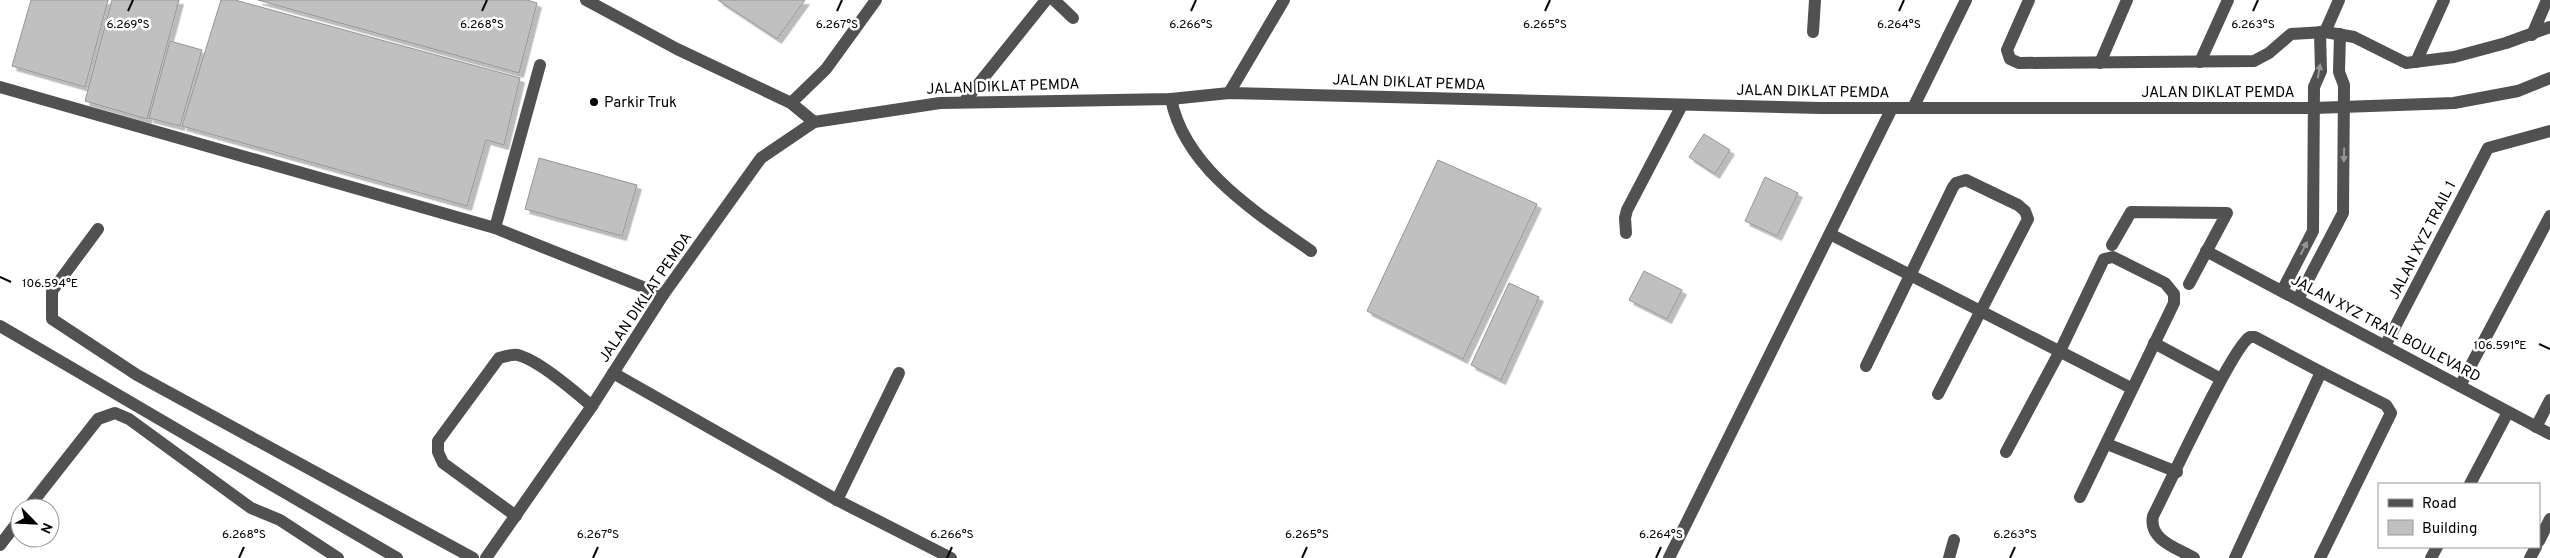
<svg xmlns="http://www.w3.org/2000/svg" width="2550" height="558" font-family="Overpass,sans-serif">
  <style>
    .building { fill: #c0c0c0; stroke: #959595; filter: url(#shadow) }
    .lines { fill: none; stroke-linecap: round; stroke-linejoin: round }
    .minor { stroke: #515151; stroke-width: 12 }
    .oneway { fill: #979797 }
    .ticks { fill: none; stroke: #000; stroke-width: 2 }
    .poi-dot { fill: #000; stroke: #fff; stroke-width: 2 }
    .labels { text-anchor: middle; stroke-width: 5; stroke-linejoin: round; paint-order: stroke }
    .street-label { font-size: 15px; fill: #000; stroke: #fff }
    .poi-label { font-size: 15px; fill: #000; stroke: #fff; text-anchor: start }
    .ticks-label { font-size: 12px; text-anchor: middle; fill: #000; stroke: #fff; stroke-width: 5; stroke-linejoin: round; paint-order: stroke }
  </style>
  <defs>
    <filter id="shadow"><feDropShadow dx="4.5" dy="4.5" stdDeviation="0" flood-color="#0004"/></filter>
  </defs>
  <rect width="100%" height="100%" fill="#fff"/>
  <g class="building">
    <path d="M31,0h77l-23,87 -73,-21z"/>
    <path d="M112,0h67l-32,119 -62,-18z"/>
    <path d="M221,0h14l285,78 -16,67 -18,-5 -19,66 -285,-80z"/>
    <path d="M258,0h269l10,3 -18,70z"/>
    <path d="M718,0h87l-28,39z"/>
    <path d="M170,41l32,9 -22,76 -31,-8z"/>
    <path d="M1704,134l26,16 -15,24 -26,-17z"/>
    <path d="M539,158l98,27 -15,51 -97,-27z"/>
    <path d="M1438,160l99,44 -74,155 -96,-48z"/>
    <path d="M1765,177l33,16 -21,43 -32,-15z"/>
    <path d="M1644,271l38,19 -15,29 -38,-19z"/>
    <path d="M1509,283l30,14 -38,83 -30,-15z"/>
  </g>
  <g class="lines">
    <g class="minor">
      <path d="M586,0l91,49 114,54 23,19"/>
      <path d="M1054,0l19,18"/>
      <path d="M2029,0l-22,50 3,9 9,4 235,-2 15,-8 22,-19 34,-2 29,5 52,26 48,-6 52,-14 44,-16"/>
      <path d="M1813,32l2,-32"/>
      <path d="M2325,32l14,-32"/>
      <path d="M2532,35l15,-35"/>
      <path d="M2200,62l28,-62"/>
      <path d="M2416,62l28,-62"/>
      <path d="M2100,63l27,-63"/>
      <path d="M0,87l495,141 168,67"/>
      <path d="M1229,93l55,-93"/>
      <path d="M1171,99c14,70 86,114 140,152"/>
      <path d="M964,102l82,-102"/>
      <path d="M791,103l35,-34 50,-69"/>
      <path d="M1913,108l53,-108"/>
      <path d="M495,228l45,-163"/>
      <path d="M98,229l-46,62v28l85,56 336,183"/>
      <path d="M1626,233l-1,-15 2,-8 55,-105"/>
      <path d="M1830,234l301,154"/>
      <path d="M2112,245l19,-33 96,1 -38,71"/>
      <path d="M2206,251l344,183"/>
      <path d="M2282,291l31,-60 1,-144 7,-16 -1,-39"/>
      <path d="M2298,299l45,-86 1,-128 -5,-13 1,-38"/>
      <path d="M0,326l397,232"/>
      <path d="M2154,343l67,36"/>
      <path d="M2385,346l103,-198 62,-17"/>
      <path d="M1866,366l87,-179 3,-4 10,-3 52,25 7,6 3,8 -90,175"/>
      <path d="M613,373l224,127 114,58"/>
      <path d="M2460,386l90,-170"/>
      <path d="M2536,427l14,-27"/>
      <path d="M2107,444l70,28"/>
      <path d="M2006,452l54,-101 44,-92 9,-2 52,26 9,11v9l-94,194"/>
      <path d="M2470,484l38,-72"/>
      <path d="M837,500l62,-127"/>
      <path d="M28,508l70,-89 17,-6 14,6 122,89 29,12 58,38"/>
      <path d="M516,516l-73,-53 -5,-11v-11l61,-83c7,-2 13,-4 19,-3 22,6 57,37 74,51"/>
      <path d="M2539,541l11,-22"/>
      <path d="M0,545l20,-26"/>
      <path d="M486,558l106,-152 71,-111 98,-137 53,-36 126,-19 231,-4 58,-6 592,15h493l140,-5 64,-12 32,-13"/>
      <path d="M1669,558l223,-450"/>
      <path d="M1949,558l5,-18"/>
      <path d="M2194,558c-17,-10 -46,-18 -41,-42 14,-27 80,-171 97,-179h5l66,35 -86,186"/>
      <path d="M2320,558l71,-145 -5,-8 -65,-33"/>
      <path d="M2431,558l6,-11"/>
      <path d="M2530,558l6,-11"/>
    </g>
  </g>
  <defs><path id="oneway-solid" d="M-6-.8H1V-3.2L6.5 0L1 3.2V.8H-6Z" transform="scale(1.25)"/></defs>
  <g class="oneway">
    <use href="#oneway-solid" transform="translate(2319 71) rotate(-80)"/>
    <use href="#oneway-solid" transform="translate(2344 155) rotate(91)"/>
    <use href="#oneway-solid" transform="translate(2304 248) rotate(-63)"/>
  </g>
  <path class="ticks" d="M128,11l5,-11M482,11l5,-11M837,11l5,-11M1191,11l5,-11M1545,11l5,-11M1899,11l5,-11M2253,11l5,-11M0,277l11,5M2539,344l11,5M239,558l5,-11M593,558l5,-11M947,558l5,-11M1302,558l5,-11M1656,558l5,-11M2010,558l5,-11"/>
  <circle class="poi-dot" cx="594" cy="102" r="5"/>
  <g class="labels">
    <g class="street-label">
      <text transform="translate(1409 82) rotate(2)" y="5">JALAN DIKLAT PEMDA</text>
      <text transform="translate(1003 86) rotate(-2)" y="5">JALAN DIKLAT PEMDA</text>
      <text transform="translate(1813 91) rotate(1)" y="5">JALAN DIKLAT PEMDA</text>
      <text x="2218" y="97">JALAN DIKLAT PEMDA</text>
      <text transform="translate(2422 240) rotate(-63)" y="5">JALAN XYZ TRAIL 1</text>
      <text transform="translate(645 297) rotate(-56)" y="5">JALAN DIKLAT PEMDA</text>
      <text transform="translate(2386 328) rotate(28)" y="5">JALAN XYZ TRAIL BOULEVARD</text>
    </g>
    <g class="poi-label">
      <text x="604" y="107">Parkir Truk</text>
    </g>
  </g>
  <g class="ticks-label">
    <text x="482" y="28">6.268°S</text>
    <text x="837" y="28">6.267°S</text>
    <text x="1191" y="28">6.266°S</text>
    <text x="1545" y="28">6.265°S</text>
    <text x="1899" y="28">6.264°S</text>
    <text x="2253" y="28">6.263°S</text>
    <text x="128" y="28">6.269°S</text>
    <text x="50" y="287">106.594°E</text>
    <text x="2500" y="349">106.591°E</text>
    <text x="244" y="538">6.268°S</text>
    <text x="598" y="538">6.267°S</text>
    <text x="952" y="538">6.266°S</text>
    <text x="1307" y="538">6.265°S</text>
    <text x="1661" y="538">6.264°S</text>
    <text x="2015" y="538">6.263°S</text>
  </g>
  <rect x="2378" y="483" width="162" height="65" fill="#ffffff" stroke="#999999"/>
  <rect x="2388" y="499" width="25" height="8" fill="#515151" stroke="#999999"/>
  <text x="2422" y="508" font-size="15" fill="#000000">Road</text>
  <rect x="2388" y="520" width="25" height="15" fill="#c0c0c0" stroke="#999999"/>
  <text x="2422" y="533" font-size="15" fill="#000000">Building</text>
  <g transform="translate(35 523) rotate(114)"><circle r="24" fill="#ffffff" stroke="#999999"/>
  <path d="M0-4L9 19L0 12L-9 19Z" fill="#000000"/>
  <text y="-8" font-size="14" font-weight="bold" text-anchor="middle" fill="#000000">N</text>
  </g>
</svg>
